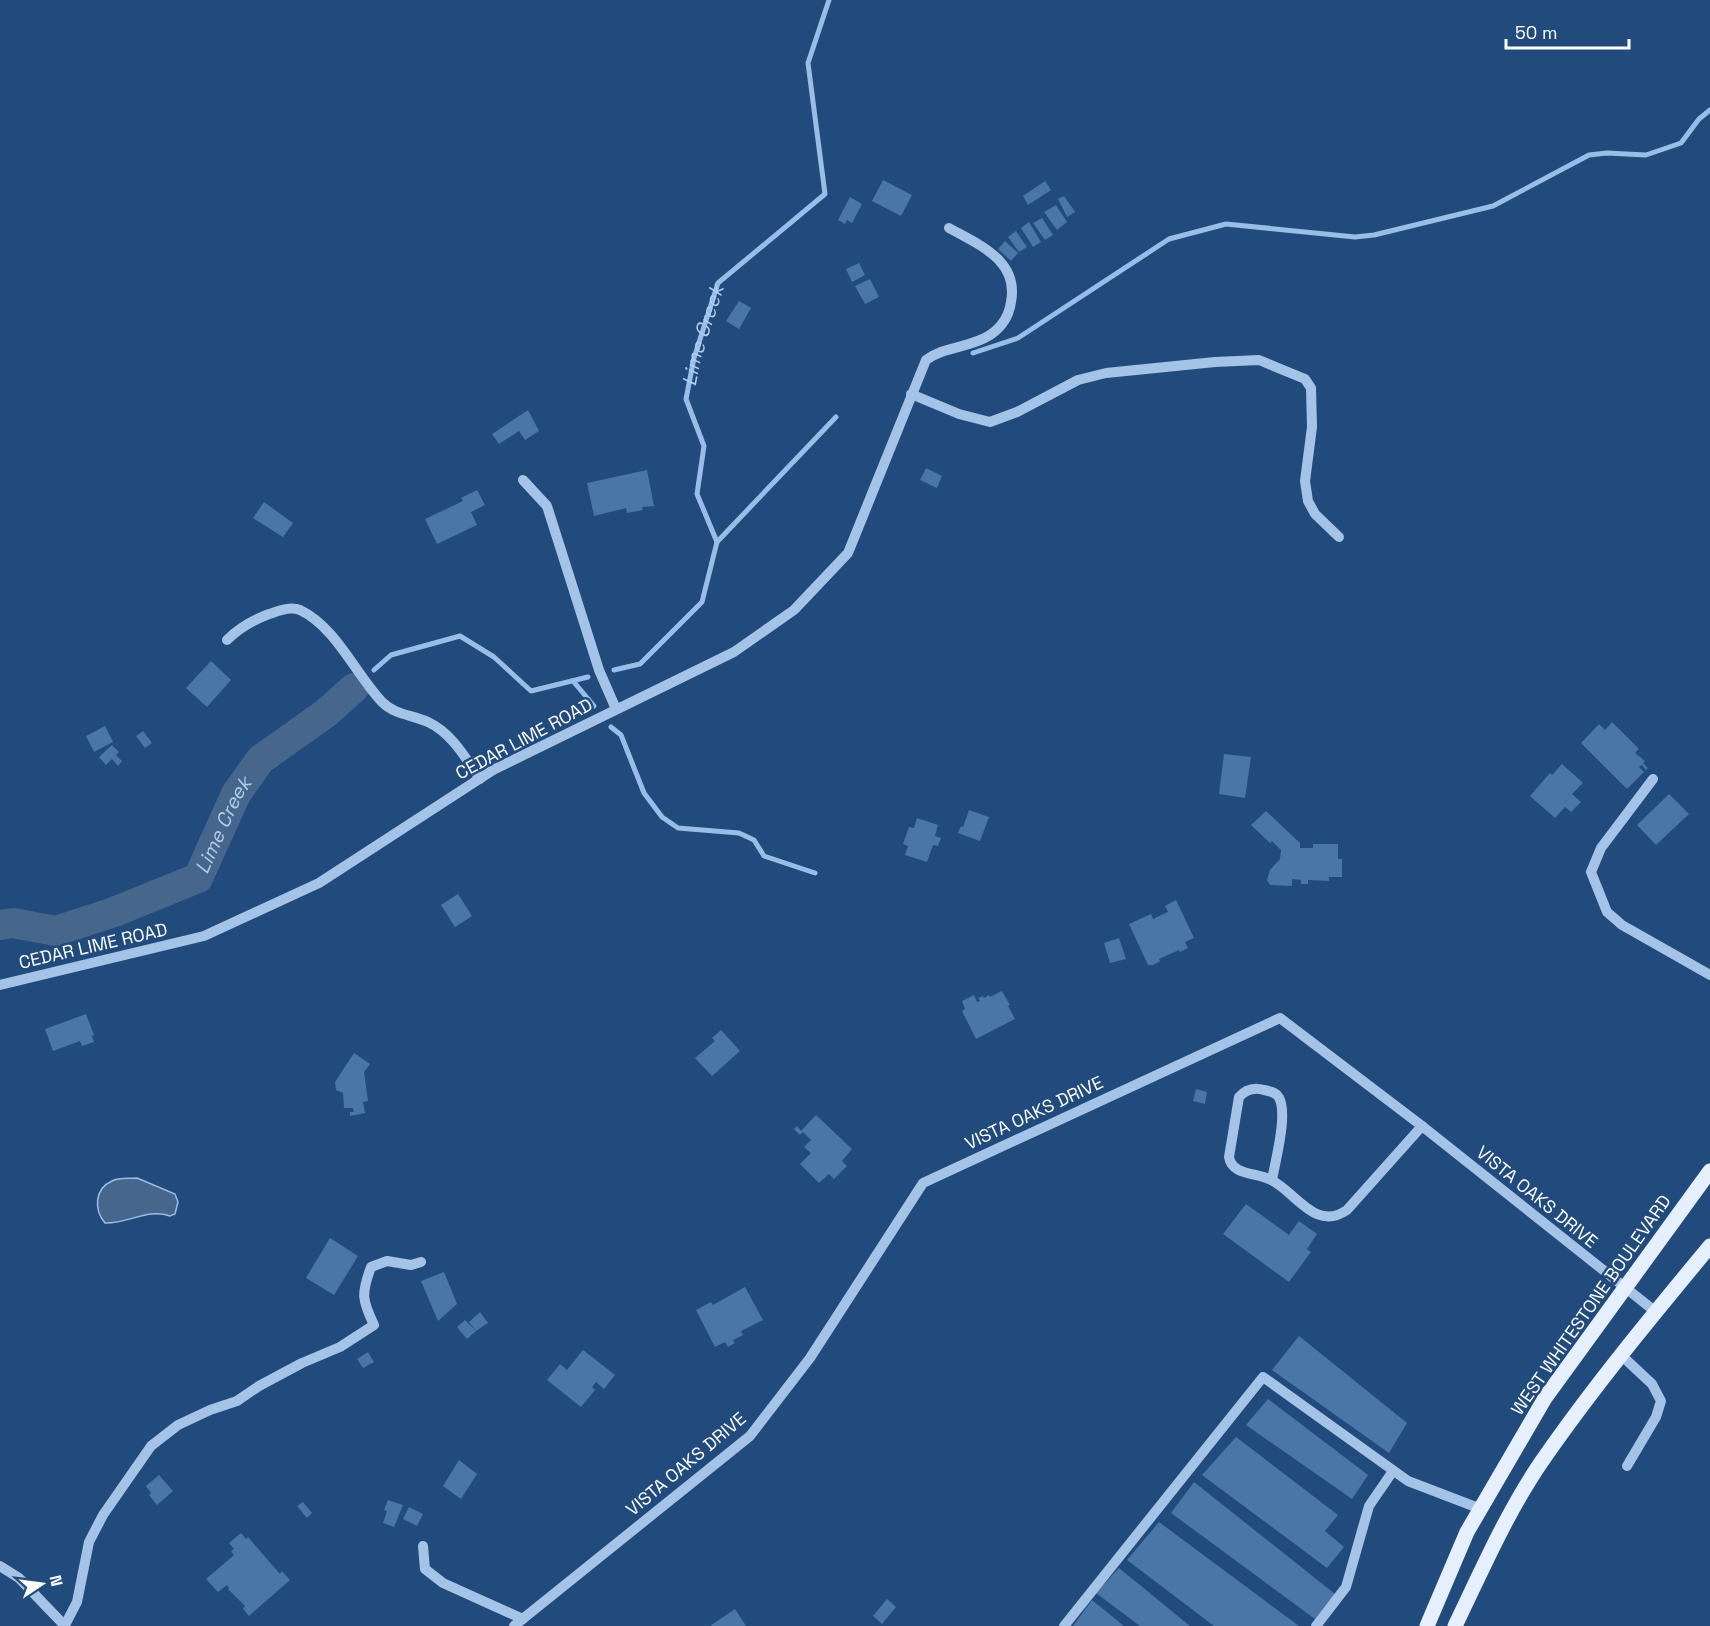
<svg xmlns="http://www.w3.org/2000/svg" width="1710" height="1626" font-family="'Space Grotesk',sans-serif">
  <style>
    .water { fill: #47668b; stroke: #98bee8; stroke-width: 1.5 }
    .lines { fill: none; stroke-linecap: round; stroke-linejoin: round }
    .stream { stroke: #98bee8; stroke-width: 5 }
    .river { stroke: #47668b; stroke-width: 30 }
    .building { fill: #4975a7 }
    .minor { stroke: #a4c3e7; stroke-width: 10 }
    .major { stroke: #e6effd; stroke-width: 15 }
    .labels { text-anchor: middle; stroke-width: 5; stroke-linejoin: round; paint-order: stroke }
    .street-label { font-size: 18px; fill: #fff; stroke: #214b7d }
    .water-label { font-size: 20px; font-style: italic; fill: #b0cdee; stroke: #214b7d }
  </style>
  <rect width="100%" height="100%" fill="#214b7d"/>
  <path class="water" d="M137,1178l38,16 3,8 -3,12 -5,2c-22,-8 -43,8 -65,7 -11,-13 -11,-34 7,-42 7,-4 17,-2 25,-3z"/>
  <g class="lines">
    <g class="stream">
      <path d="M973,353l45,-15 151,-99 57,-15 129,13 19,-2 119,-29 96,-51 18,-2 39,2 35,-12 18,-24 11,-9"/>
      <path d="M717,542l119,-125"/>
      <path d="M374,670l17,-15 69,-19 34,21 37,34 57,-14"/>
      <path id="s1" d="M614,670l26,-6 62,-62 15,-60 -20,-48 7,-48 -18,-47 8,-41 24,-75 107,-89 -17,-131 21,-63"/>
      <path d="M573,681l21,25"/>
      <path d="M611,727l10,8 23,58 18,24 16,11 61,5 15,7 10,16 51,17"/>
    </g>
    <path class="river" id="s2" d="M0,925l13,-2 43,8 58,-19 84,-34 38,-84 24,-34 66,-47 28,-25"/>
  </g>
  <g class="building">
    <path d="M883,180l29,15 -11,21 -29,-15z"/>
    <path d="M1045,181l6,9 -23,15 -5,-9z"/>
    <path d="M1064,196l11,16 -8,5 -9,-18z"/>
    <path d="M850,197l12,7 -10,19 -5,-3 -2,4 -7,-4z"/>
    <path d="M1056,205l11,17 -10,8 -13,-18z"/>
    <path d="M1042,218l11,17 -8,5 -12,-17z"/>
    <path d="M1029,222l12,20 -8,5 -12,-19z"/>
    <path d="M1016,231l11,16 -8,5 -11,-15z"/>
    <path d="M1005,241l13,12 -7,8 -13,-12z"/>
    <path d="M859,263l6,12 -13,7 -6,-13z"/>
    <path d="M870,279l9,18 -14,7 -10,-18z"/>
    <path d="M739,301l12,7 -12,21 -13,-8z"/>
    <path d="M528,410l11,21 -14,9 -6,-9 -20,13 -7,-10z"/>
    <path d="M926,468l16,8 -5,12 -17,-8z"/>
    <path d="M647,470l7,36 -12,1 1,3 -16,3 -1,-5 -32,8 -7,-33z"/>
    <path d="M477,490l8,15 -14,7 6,13 -40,19 -12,-25 38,-18 -2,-3z"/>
    <path d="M264,502l29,21 -10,14 -30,-19z"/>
    <path d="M211,661l20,19 -24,27 -21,-19z"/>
    <path d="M1612,722l27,27 -4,4 10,8 -2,2 5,5 -2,2 -4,-5 -3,2 5,5 -17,17 -46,-46 18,-19 6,6z"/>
    <path d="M105,726l8,16 -19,10 -8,-16z"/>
    <path d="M143,731l9,12 -7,5 -9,-12z"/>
    <path d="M112,745l7,7 -3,3 6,6 -4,5 -6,-7 -6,6 -7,-8z"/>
    <path d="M1224,754l27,3 -6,41 -26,-4z"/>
    <path d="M1562,764l21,19 -11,11 9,8 -10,10 -6,-5 -10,11 -25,-22 20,-23 2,2z"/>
    <path d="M1669,794l20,20 -33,31 -19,-20z"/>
    <path d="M969,810l20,7 -9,24 -22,-8 3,-7 2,1z"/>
    <path d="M1266,811l34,32v5h13v-4h25v15h4v18h-13v4l-21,-1v4h-7v-4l-9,-1v7l-22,-1 -3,-5 3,-10 10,-11 1,-9 -9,-9 -2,2 -19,-18z"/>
    <path d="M917,818l21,7 -3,11 6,2 -3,8 -5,-1 -6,17 -22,-7 3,-9 -5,-2 6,-17 5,1z"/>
    <path d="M458,894l14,22 -17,11 -14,-22z"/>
    <path d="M1176,900l18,38 -9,4 3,6 -8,4 -1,-2 -20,9 1,2 -7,4h-5l-19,-41 22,-10 2,5 15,-7 -3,-6z"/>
    <path d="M1119,938l7,21 -16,4 -6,-20z"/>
    <path d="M1002,991l8,14 -2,1 7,13 -39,20 -14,-28 3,-2 -3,-8 12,-6 3,7 3,-1 -2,-3 5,-2 1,2 5,-3 1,2z"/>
    <path d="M86,1014l8,21 -2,1 2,6 -12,4 -2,-5 -27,10 -8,-22z"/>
    <path d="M721,1030l19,21 -28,25 -17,-18 20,-17 -3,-3z"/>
    <path d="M354,1053l16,11 -6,8 4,29 -5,1 2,11 -15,3v-4h4l-1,-4h-9l-1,-15 -7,-3 -1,-8z"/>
    <path d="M1196,1089l11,3 -2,12 -12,-3z"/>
    <path d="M816,1115l36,34 -10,12 5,5 -13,13 -5,-5 -10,9 -19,-19 11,-11 -7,-6 7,-7 -8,-8 -3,3 -6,-6 3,-3 4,5z"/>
    <path d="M1246,1204l43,31 10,-14 18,13 -10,15 4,3 -22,30 -66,-48z"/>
    <path d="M330,1238l28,18 -24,39 -28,-17z"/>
    <path d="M444,1272l13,32 -19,17 -17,-40z"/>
    <path d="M745,1287l18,33 -22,11 2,4 -10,5 2,3 -7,4 -3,-5 -10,5 -19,-37 15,-8 2,3z"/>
    <path d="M480,1312l8,11 -12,8 -7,-9z"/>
    <path d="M465,1320l11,11 -9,8 -10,-12z"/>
    <path d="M1299,1336l108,87 -18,30 -117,-83z"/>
    <path d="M583,1350l32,25 -11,14 -8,-7 -4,5 3,3 -14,17 -34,-27 13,-16 7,6z"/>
    <path d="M368,1352l6,10 -11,6 -6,-9z"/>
    <path d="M1268,1399l100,76 -16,24 -106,-74z"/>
    <path d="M1236,1437l102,78 -13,16 19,16 -17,21 -125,-93z"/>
    <path d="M459,1460l18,14 -16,25 -18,-13z"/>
    <path d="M159,1475l14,16 -16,14 -8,-10 2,-2 -5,-7z"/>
    <path d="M1194,1482l141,112 -20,25 -144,-106z"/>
    <path d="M388,1500l15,5 -9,22 -11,-4 4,-12 -3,-1z"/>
    <path d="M303,1502l9,11 -5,5 -10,-12z"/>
    <path d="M409,1507l14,7 -6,12 -14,-7z"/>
    <path d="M1159,1522l140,104h-85l-87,-66z"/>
    <path d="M241,1533l5,6 2,-2 32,37 2,-3 8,9 -41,36 -6,-7 2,-3 -17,-17 1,-1 -2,-3 -9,7 -12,-13 28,-24 -3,-4 3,-2 -5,-6z"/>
    <path d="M1119,1568l71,58h-50l-44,-33z"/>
    <path d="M887,1599l9,8 -14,17 -9,-8z"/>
    <path d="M1092,1600l32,26h-51z"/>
    <path d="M735,1609l11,17h-36z"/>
  </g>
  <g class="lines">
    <g class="minor">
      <path d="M911,394l48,20 31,8 27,-10 61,-32 28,-7 109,-11 44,-2 46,19 6,9 1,39 -7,54 3,20 7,13 24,23"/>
      <path d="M523,480l24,26 52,164 17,39"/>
      <path d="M227,640c12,-12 26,-20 42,-26 10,-3 21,-8 31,-4 36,17 56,65 82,92 13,13 31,13 46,20 24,11 38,37 52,57"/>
      <path d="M1653,779l-52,69 -10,24 16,40 15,13 88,50"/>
      <path d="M0,985l204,-49 115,-53 174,-113 241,-118 60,-42 54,-57 78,-193c19,-14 44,-12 64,-25 12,-8 19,-19 21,-33 8,-42 -32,-57 -62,-74"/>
      <path d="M1272,1180c3,-18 18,-72 5,-85 -3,-3 -8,-4 -13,-5 -10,-3 -18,-1 -25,7l-10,60c3,19 28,15 42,23 25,12 44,52 76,30l75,-84"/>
      <path d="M1620,1354l32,30 9,17 -5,16 -29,49"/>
      <path d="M423,1546l2,23 18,14 80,36"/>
      <path d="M0,1566l19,12 46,48"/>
      <path d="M65,1625l12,-23 12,-60 14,-27 48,-69 27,-21 32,-15 27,-9 22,-15 43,-23 38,-16 34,-22c-12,-25 -13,-31 -3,-58l16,-6 24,4 10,-3"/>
      <path d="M514,1626l236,-190 60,-78 113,-175 357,-165 142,108 234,186"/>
      <path d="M1064,1626l199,-249 145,104 73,28"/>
      <path d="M1316,1626l30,-39 23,-81 24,-35"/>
    </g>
    <g class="major">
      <path d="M1427,1626l40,-94 78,-134 165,-227"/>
      <path d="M1455,1626c27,-56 52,-114 87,-165 52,-75 110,-145 168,-215"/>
    </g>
  </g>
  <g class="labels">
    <g class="street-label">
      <text transform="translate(524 739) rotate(-28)" y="6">CEDAR LIME ROAD</text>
      <text transform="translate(93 946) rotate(-13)" y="6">CEDAR LIME ROAD</text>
      <text transform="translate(1034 1113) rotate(-25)" y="6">VISTA OAKS DRIVE</text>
      <text transform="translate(1537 1197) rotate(39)" y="6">VISTA OAKS DRIVE</text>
      <text transform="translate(1591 1305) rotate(-55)" y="6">WEST WHITESTONE BOULEVARD</text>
      <text transform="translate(686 1464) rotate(-40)" y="6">VISTA OAKS DRIVE</text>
    </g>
    <g class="water-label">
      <text dy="7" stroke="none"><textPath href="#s1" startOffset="393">Lime Creek</textPath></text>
      <text dy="7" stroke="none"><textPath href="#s2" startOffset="267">Lime Creek</textPath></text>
    </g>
  </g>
  <g transform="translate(42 1584) rotate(77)" stroke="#214b7d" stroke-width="4.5" paint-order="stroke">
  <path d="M0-4.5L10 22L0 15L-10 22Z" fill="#ffffff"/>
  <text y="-9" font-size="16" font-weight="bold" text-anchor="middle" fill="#ffffff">N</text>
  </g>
  <path d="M1506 39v9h123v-9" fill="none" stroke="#ffffff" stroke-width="3"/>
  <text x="1515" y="39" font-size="18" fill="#ffffff" stroke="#214b7d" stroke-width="4.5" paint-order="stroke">50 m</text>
</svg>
